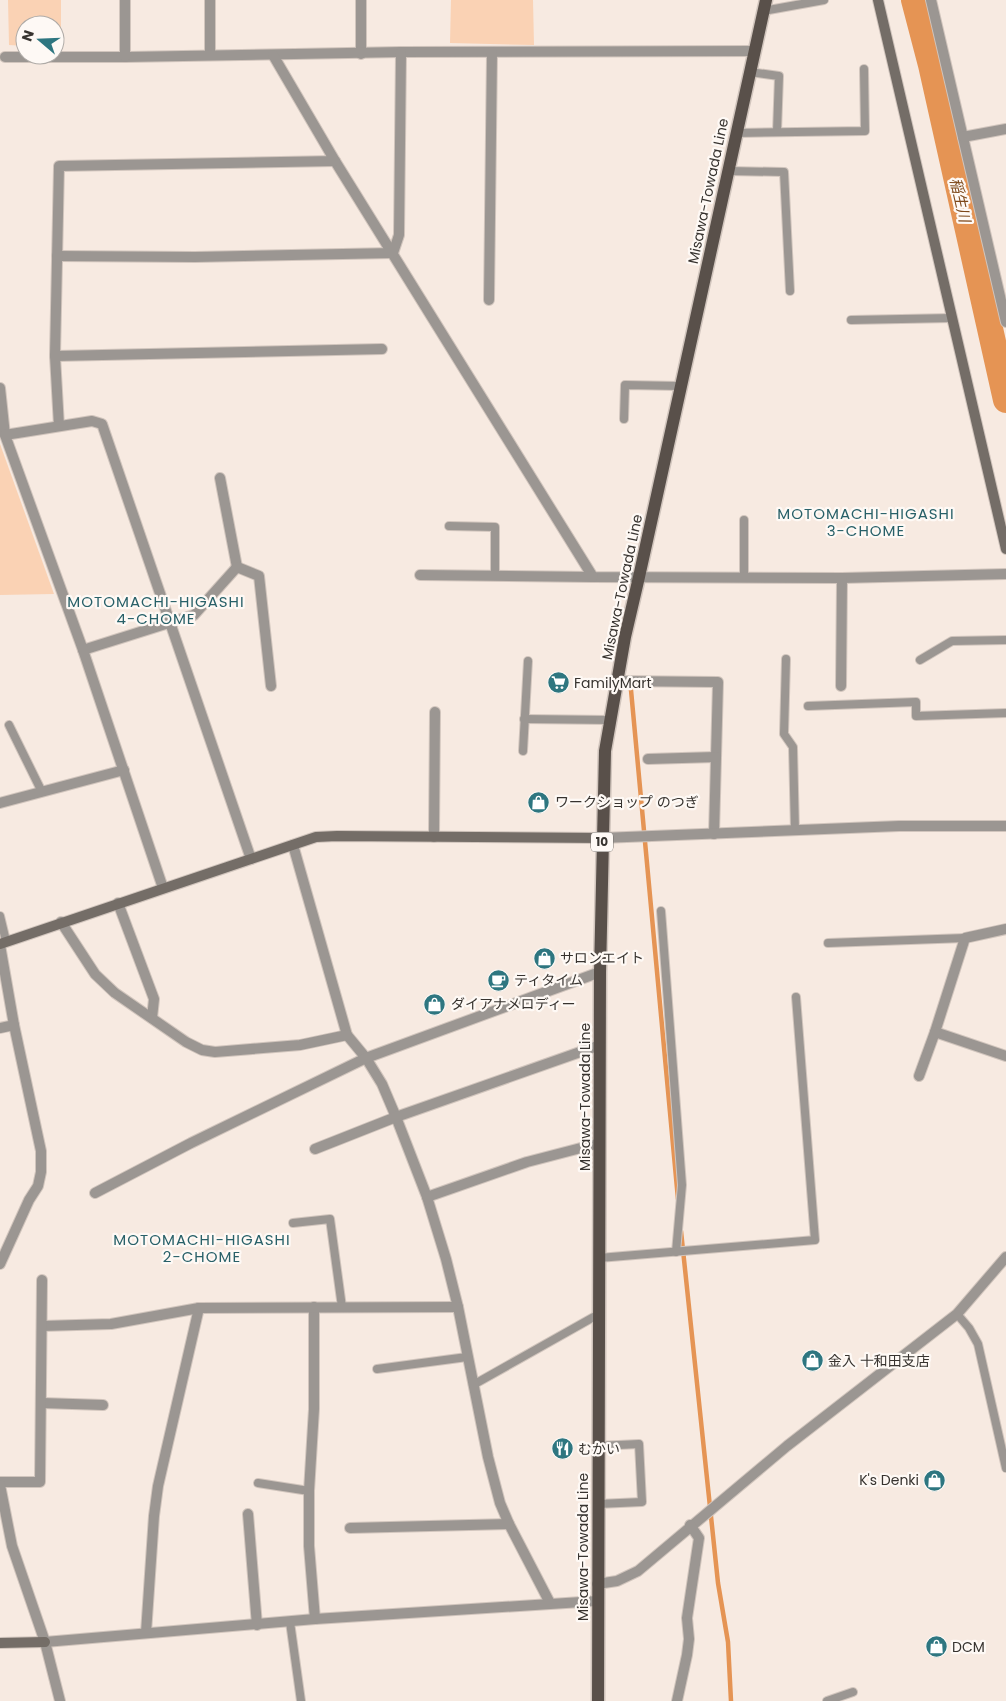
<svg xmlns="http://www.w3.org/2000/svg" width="1006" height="1701" font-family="Poppins,'Noto Sans JP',sans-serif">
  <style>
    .green { fill: #fad2b4 }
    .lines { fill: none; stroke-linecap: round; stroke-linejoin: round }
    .stream { stroke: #e59454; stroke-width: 4.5 }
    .river { stroke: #e59454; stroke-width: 26 }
    .lane-casing { stroke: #d1c5bd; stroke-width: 10 }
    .street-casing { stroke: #d1c5bd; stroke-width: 12 }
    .secondary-casing { stroke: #d1c5bd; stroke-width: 12 }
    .primary-casing { stroke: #d1c5bd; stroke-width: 15 }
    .lane { stroke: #9b9692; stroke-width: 8 }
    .street { stroke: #9b9692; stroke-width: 10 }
    .secondary { stroke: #746d67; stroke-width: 10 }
    .primary { stroke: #59504a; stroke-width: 12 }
    .labels { text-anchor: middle; stroke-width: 4.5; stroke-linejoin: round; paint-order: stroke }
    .shield { fill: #fef9f5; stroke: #736e6a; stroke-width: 1 }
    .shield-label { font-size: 12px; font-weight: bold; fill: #37332f }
    .street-label { font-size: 14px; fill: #37332f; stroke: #fef9f5 }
    .poi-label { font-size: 14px; fill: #37332f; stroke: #fef9f5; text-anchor: start }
    .water-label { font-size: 15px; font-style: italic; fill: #7e491b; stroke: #fef9f5 }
    .neighbourhood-label { font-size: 15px; letter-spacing: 1px; fill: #286068; stroke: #fef9f5 }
  </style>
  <rect width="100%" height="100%" fill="#f7eae1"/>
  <g class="green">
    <path d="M8,0h53v47h-6v-22h-30v21l-16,-1z"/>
    <path d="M451,0h82l1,45 -84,-2z"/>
    <path d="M0,444l54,150 -54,1z"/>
  </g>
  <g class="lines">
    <g class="stream">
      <path d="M631,690l47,509"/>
      <path d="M681,1231l37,352 10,59 3,59"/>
    </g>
    <path class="river" d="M914,0l17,65 75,335"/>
    <defs>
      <g id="lane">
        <path d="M763,11l61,-11"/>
        <path d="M750,72l29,4 -2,56"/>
        <path d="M736,133l129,-2 -1,-62"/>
        <path d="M728,171l56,1 6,119"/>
        <path d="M851,320l101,-2"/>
        <path d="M624,419l1,-34 55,1"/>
        <path d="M449,526l46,1v49"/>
        <path d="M744,578v-58"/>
        <path d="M786,659l-2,75 9,13 2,84"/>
        <path d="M920,660l32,-19 54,-1"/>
        <path d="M808,706l108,-4v14l90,-3"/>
        <path d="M524,719l86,1"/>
        <path d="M9,725l33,67"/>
        <path d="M523,751l5,-90"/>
        <path d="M661,911l21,274 -6,67"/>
        <path d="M0,916l6,25"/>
        <path d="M828,943l137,-5"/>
        <path d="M293,1223l37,-4 12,88"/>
        <path d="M599,1258l216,-18 -19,-243"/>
        <path d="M957,1314l12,14 9,16 28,124"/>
        <path d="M377,1369l90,-12"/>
        <path d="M473,1385l126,-71"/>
        <path d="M258,1483l51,8"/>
        <path d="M598,1504l44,-2 -3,-58 -41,2"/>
        <path d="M290,1622l11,79"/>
        <path d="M827,1701l26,-9"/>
      </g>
      <g id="street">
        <path d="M931,0l75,322"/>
        <path d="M361,54v-54"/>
        <path d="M210,55v-55"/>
        <path d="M5,57h120l276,-5 353,-1"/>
        <path d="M125,57v-57"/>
        <path d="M963,137l43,-8"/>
        <path d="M335,161l258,416 249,1 164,-4"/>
        <path d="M57,256l138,1 198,-4 6,-18 2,-183"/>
        <path d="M489,300l3,-248"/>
        <path d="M55,356l327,-7"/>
        <path d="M0,388l5,47"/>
        <path d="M59,426l-4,-70 4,-190 276,-5 -62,-106"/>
        <path d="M220,478l17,89"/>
        <path d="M420,575l173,2"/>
        <path d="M83,650l111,-35 43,-48 22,9 12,110"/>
        <path d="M616,681l102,1 -4,152"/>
        <path d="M841,686l1,-108"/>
        <path d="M648,759l68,-2"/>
        <path d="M0,803l124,-33"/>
        <path d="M434,837l1,-125"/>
        <path d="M602,838l297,-12h107"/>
        <path d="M293,845l54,190 19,23 16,26 14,33 31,80 19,62 12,48 30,150 12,46 9,21 41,79"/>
        <path d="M163,888l-80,-238 -78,-215 87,-14 10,3 149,435"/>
        <path d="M118,903l36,96 -2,19"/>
        <path d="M61,922l34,52 20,19 71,49 16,8 13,2 85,-7 47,-10"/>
        <path d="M1006,929l-41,9 -30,94 71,24"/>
        <path d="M0,945l14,80 -14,3"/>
        <path d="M919,1076l16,-44"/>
        <path d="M315,1149l81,-32 204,-72"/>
        <path d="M95,1193l96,-50 175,-85 234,-86"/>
        <path d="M427,1197l100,-35 73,-19"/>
        <path d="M0,1264l29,-64 9,-14 3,-14v-21l-27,-126"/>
        <path d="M314,1307v102l-5,82v55l6,73"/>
        <path d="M42,1326l69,-2 88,-16"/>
        <path d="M42,1403l61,2"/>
        <path d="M0,1482h40l2,-202"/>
        <path d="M0,1485l12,61 33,96 15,59"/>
        <path d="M248,1514l9,111"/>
        <path d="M350,1528l159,-4"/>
        <path d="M597,1584l20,-3 21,-10 149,-125 170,-132 49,-57"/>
        <path d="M146,1633l8,-117 4,-30 41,-178 259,-1"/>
        <path d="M45,1642l270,-23 282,-18"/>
        <path d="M677,1701l10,-46 2,-16 -2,-21 12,-80 -9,-13"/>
      </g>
      <g id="secondary">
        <path d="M878,0l128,549"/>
        <path d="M0,944l316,-107 21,-1 265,2"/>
        <path d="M0,1643l45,-1"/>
      </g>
      <path id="primary" d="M598,1701l2,-729 5,-221 20,-114 14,-60 127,-577"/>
    </defs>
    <use href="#lane" class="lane-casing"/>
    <use href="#street" class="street-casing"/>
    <use href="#secondary" class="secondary-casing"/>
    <use href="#primary" class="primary-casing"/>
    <use href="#lane" class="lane"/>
    <use href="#street" class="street"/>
    <use href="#secondary" class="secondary"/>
    <use href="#primary" class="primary"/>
  </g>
  <defs>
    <symbol id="supermarket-disc" viewBox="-11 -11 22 22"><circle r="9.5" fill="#2e7680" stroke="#fef9f5"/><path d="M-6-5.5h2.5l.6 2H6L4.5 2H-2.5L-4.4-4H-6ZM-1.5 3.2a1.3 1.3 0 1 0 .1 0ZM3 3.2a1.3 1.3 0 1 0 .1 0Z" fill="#fff"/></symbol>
    <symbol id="shop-disc" viewBox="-11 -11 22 22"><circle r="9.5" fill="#2e7680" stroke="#fef9f5"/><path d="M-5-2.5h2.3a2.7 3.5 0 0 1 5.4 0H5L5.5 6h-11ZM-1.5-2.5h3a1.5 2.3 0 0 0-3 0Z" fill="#fff"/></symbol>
    <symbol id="cafe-disc" viewBox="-11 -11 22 22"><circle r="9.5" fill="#2e7680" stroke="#fef9f5"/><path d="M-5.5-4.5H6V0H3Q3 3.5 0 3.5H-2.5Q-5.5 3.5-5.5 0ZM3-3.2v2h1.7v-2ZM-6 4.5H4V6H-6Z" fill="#fff"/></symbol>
    <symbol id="restaurant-disc" viewBox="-11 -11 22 22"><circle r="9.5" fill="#2e7680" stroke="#fef9f5"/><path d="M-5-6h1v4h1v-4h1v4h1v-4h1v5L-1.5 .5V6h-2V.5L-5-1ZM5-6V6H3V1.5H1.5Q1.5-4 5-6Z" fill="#fff"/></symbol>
  </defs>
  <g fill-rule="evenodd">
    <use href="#supermarket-disc" x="546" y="670" width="25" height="25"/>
    <use href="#shop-disc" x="526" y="790" width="25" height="25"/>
    <use href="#shop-disc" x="532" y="946" width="25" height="25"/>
    <use href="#cafe-disc" x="486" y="968" width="25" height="25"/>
    <use href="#shop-disc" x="422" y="992" width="25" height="25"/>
    <use href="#shop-disc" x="800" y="1348" width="25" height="25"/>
    <use href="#restaurant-disc" x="550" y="1436" width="25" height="25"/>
    <use href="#shop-disc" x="922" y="1468" width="25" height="25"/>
    <use href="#shop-disc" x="924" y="1634" width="25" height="25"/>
  </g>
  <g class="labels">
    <rect class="shield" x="591" y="832.5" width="22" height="19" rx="4"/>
    <g class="shield-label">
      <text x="602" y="846">10</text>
    </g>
    <g class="street-label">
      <text transform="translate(708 191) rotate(-78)" y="5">Misawa-Towada Line</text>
      <text transform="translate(622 587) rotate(-78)" y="5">Misawa-Towada Line</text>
      <text transform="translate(585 1097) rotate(-90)" y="5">Misawa-Towada Line</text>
      <text transform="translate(583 1547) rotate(-90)" y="5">Misawa-Towada Line</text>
    </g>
    <g class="poi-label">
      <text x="574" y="688">FamilyMart</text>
      <text x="555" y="807">ワークショップ のつぎ</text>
      <text x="560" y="963">サロンエイト</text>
      <text x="514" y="985">ティタイム</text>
      <text x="451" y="1009">ダイアナメロディー</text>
      <text x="828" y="1366">金入 十和田支店</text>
      <text x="578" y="1454">むかい</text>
      <text x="919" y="1485" text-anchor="end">K's Denki</text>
      <text x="952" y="1652">DCM</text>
    </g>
    <g class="water-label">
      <text transform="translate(960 200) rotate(77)" y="5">稲生川</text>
    </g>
    <g class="neighbourhood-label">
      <text x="866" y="519">MOTOMACHI-HIGASHI<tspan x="866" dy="17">3-CHOME</tspan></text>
      <text x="156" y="607">MOTOMACHI-HIGASHI<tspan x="156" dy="17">4-CHOME</tspan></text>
      <text x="202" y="1245">MOTOMACHI-HIGASHI<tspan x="202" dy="17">2-CHOME</tspan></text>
    </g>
  </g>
  <g transform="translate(40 40) rotate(289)"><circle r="24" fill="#fef9f5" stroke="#aeaaa6"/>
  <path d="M0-4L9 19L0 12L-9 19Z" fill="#2e7680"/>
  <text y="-8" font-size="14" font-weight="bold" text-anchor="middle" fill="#37332f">N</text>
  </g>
</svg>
